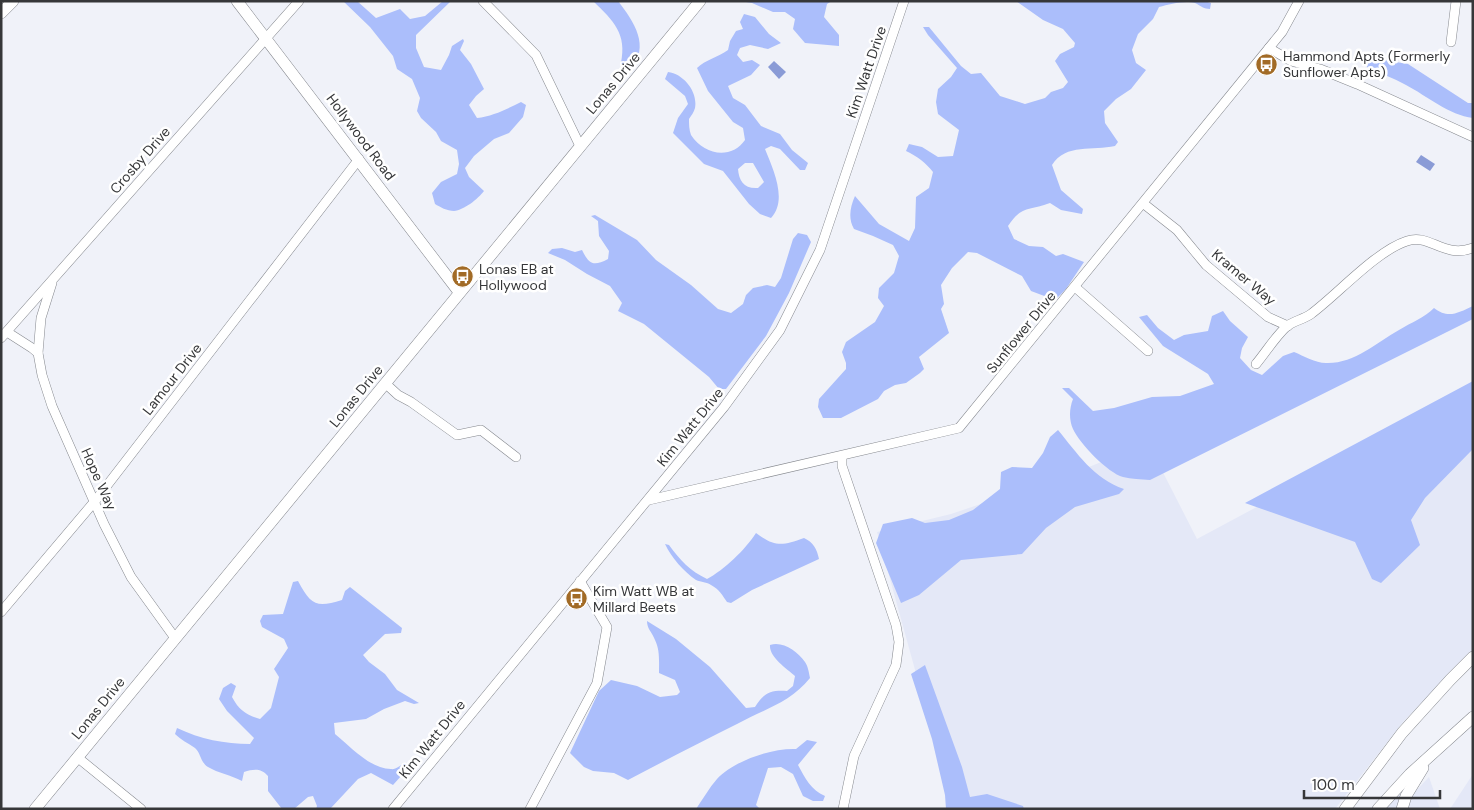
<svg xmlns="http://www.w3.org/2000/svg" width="1474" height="810" font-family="'DM Sans',sans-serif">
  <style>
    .built { fill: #e4e8f7 }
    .forest { fill: #abbefb; fill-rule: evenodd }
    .water { fill: #8a9bd6 }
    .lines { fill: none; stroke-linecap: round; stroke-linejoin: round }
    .street-casing { stroke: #85888e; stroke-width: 10 }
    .secondary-casing { stroke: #85888e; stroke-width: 12 }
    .street { stroke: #fff; stroke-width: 9 }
    .secondary { stroke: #fff; stroke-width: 11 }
    .labels { text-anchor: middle; stroke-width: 5; stroke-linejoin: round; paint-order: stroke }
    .poi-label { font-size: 14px; fill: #363739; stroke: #fff; text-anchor: start }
    .street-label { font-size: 14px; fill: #363739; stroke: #fff }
  </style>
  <rect width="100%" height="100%" fill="#f0f2f9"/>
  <g class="built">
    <path d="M1473,391v258l-70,73 -68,87h-375l-43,-132 -40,-145 74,-18 128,-43 69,-28 49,96z"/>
    <path d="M1473,774v35h-23z"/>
    <path d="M1429,777l11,32h-55l15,-15 14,-1z"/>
  </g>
  <g class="forest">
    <path d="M343,1h14l19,17 24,-9 10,10 15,-3 18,-15h8l-35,34v13l8,19 17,3 8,-15 3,-9 11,-7 1,2 -4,9 11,14 13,25 -8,7 -7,9 8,13c16,-2 30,-9 44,-16l5,3 -3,12 -14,16 -15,6 -20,17 -9,12 4,9 15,14c-6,8 -20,19 -30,20 -7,0 -14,-4 -19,-7l-3,-11 9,-11 16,-8 2,-10 -2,-14 -16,-9 -5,-9 -15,-14 -4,-7 3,-13 -8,-19 -15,-10 -4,-13 -23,-29z"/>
    <path d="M593,1h25c16,21 33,45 12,69l-9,-7c6,-29 -7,-42 -28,-62z"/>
    <path d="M740,1h92l-5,3 -3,13 15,18v11l-34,-3 -12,-14 2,-10 -10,-7h-12l-21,-9z"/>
    <path d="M1016,1h188l7,2 -1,6c-6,0 -9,-3 -15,-6 -10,-3 -25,1 -36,4l-6,12 -15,15 -6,16 4,13 10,7 -15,19 -15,10 -12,12 1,12 13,19 -3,4c-22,5 -49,-3 -63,19l9,25 22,19 -1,5 -21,-4 -11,-7c-21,8 -28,2 -42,23l6,13 15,7 14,1 13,9 7,-2 21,8 -18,27 -11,11 -24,-9 -9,-15 -45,-23 -9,-1 -16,16 -11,17 3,19 -3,5 8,24 -30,24 5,12 -4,4 -14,10 -11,2 -11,6 -6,8 -37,19h-18l-5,-11 1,-8 27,-30v-6l-4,-11 4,-10 29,-20 9,-16 -6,-8 1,-10 15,-15 5,-17 -6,-11 -20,-9 -19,-7c-6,-10 -4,-22 1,-33l24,28 30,17 6,-13 1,-31 13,-9 4,-16c-7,-9 -16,-16 -27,-21l3,-7 13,3 16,10 15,-1 6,-26 -21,-16 -2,-12 2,-13 13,-12 6,-9 -29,-33 -5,-8h6l32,39 10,8 10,-1 19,23 25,8 20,-6 6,-6 12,-4 5,-6 -13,-21 5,-7 14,-7 1,-4 -12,-14 -20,-9z"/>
    <path d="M744,14l11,3 14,17 12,9 -13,6 -18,-4 -10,3 -3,7 6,7 9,-2 8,5 -9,10 -23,11 5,12 12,7 16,21 19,8 12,16 16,13 -3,7h-5l-20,-21 -9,-3 -6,3c8,20 23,51 6,69l-11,-4 -11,-10 -26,-33 -19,-7 -31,-31 5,-15 10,-14 -3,-8 -20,-17 3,-7c16,2 30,20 27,36 -1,4 -4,8 -6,11 0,5 0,11 2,16 13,20 40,25 54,5l-2,-12 -10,-6 -25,-31 -11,-23c8,-8 21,-11 31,-18l2,-9 6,-10 7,-2 -3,-7zM745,163h8l11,19 -6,6c-14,1 -19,-7 -20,-19z"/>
    <path d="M1378,59l30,5 60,39h5v15c-24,-3 -46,-22 -67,-33 -13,-7 -26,-12 -39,-18l-1,-6z"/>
    <path d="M595,215l42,25 19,20 35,25 27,24 13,4 12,-9 3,-9 7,-7 14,-3 8,2 6,-9 12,-39 5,-6 9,2 4,7 -22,51 -23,43 -40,53h-7l-10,-12 -65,-53 -26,-13 4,-8 -12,-17 -23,-12 -22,-14 -17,-7 4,-4 10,-1 13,4 7,-2c7,14 11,17 26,9l1,-8 -10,-15 -1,-15 -7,-5z"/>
    <path d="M1473,306v13l-323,161c-9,-1 -19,-1 -27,-3 -15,-4 -43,-33 -50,-48 -4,-9 -4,-20 0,-30l-11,-11h7l24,23 21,-3 38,-11 28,-1 34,-12 -6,-10 -45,-28 -24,-29 8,-2 11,13 16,12 10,-5 24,-4 4,-15 11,-5 7,10 18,16 -6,11 -2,10 11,12 11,5 21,-19 11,-4c10,4 21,11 32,11 28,1 50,-20 73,-33 13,-8 25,-12 35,-22 14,11 24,5 39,-2z"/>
    <path d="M1473,381v68l-48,49 -14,22 9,25 -39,38 -9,-4 -17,-37 -110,-39z"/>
    <path d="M1058,430c19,23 36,49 66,59l-5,5 -44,13 -29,21 -24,26 -61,6 -42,35 -18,8 -25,-60 7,-19 29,-6 13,5 24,-3 24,-10 27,-21 1,-17 11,-5 20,1 11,-15 7,-16z"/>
    <path d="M756,533c19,14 26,13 48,5 9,4 13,11 15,21l-67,31 -21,13 -4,-1c-4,-6 -8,-13 -16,-17 -4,-3 -10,-3 -15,-5 -12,-8 -25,-23 -31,-36l4,1c11,15 21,26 38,34 17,-9 38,-29 49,-46z"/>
    <path d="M298,581c13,24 18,27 44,19l3,-9 5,-4 52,41 -1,5 -16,1 -22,21 6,7 16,12 12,16 22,13 -5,1 -9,-3 -21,8 -18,10 -32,4 1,11c15,12 35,35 56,35 4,1 10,-4 14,-6l6,2 -18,20 -22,-12 -13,6 -28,30h-14l1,-3 -4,-10 -5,1 -14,12h-12l-14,-18v-15c-7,-8 -14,-7 -24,-4l-2,9c-11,-6 -24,-8 -34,-14 -8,-5 -7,-14 -13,-19 -7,-5 -14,-8 -20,-14l2,-6c23,11 48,16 73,16l4,-6 -27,-27 -8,-12 4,-11 8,-5 5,3 -4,11c7,13 14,18 28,22l11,-11 8,-31 -5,-8 14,-21 -4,-9 -22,-12 -2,-6 3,-6 20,-1 10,-32z"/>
    <path d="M647,621l29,18 34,28 36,41 9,-1c9,-14 15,-17 32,-16l6,-5 2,-10c-9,-8 -26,-19 -25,-31 13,-4 27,6 35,17 3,4 4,11 5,16 -20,25 -46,31 -73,46 -36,18 -73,37 -109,56l-14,-7 -21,-2 -9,-4 -14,-14 29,-62 12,-11 26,6 23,11 17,-2 3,-3 -5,-12 -16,-7c0,-12 1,-23 -4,-33 -3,-8 -8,-11 -8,-19z"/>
    <path d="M925,665l37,102 8,30 17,-3 36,12 1,3h-78l-1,-14 -13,-56 -21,-65z"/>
    <path d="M807,740l10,2 -19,23c7,13 13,25 27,31l-2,5h-10l-10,-5 -10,-22 -12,-7 -13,1 -12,37 4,4h-64c7,-10 13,-21 21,-30 17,-18 54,-31 79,-30z"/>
  </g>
  <g class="water">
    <path d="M774,61l12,11 -7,7 -11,-12z"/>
    <path d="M1421,155l14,9 -5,7 -14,-9z"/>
  </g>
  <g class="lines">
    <defs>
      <g id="street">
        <path d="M483,1l53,54 44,91"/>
        <path d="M1451,42l5,-41"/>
        <path d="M1269,48l22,13 29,8 37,15 116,53"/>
        <path d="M1144,204l33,26 29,35 62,52 20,9"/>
        <path d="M1075,287l73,64"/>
        <path d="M7,332l25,16 6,5 4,22 10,31 52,118 27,53 44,61"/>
        <path d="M1,338l298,-337"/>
        <path d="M38,353l3,-35 11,-35"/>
        <path d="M1256,364c10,-12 19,-27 31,-38 7,-5 17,-7 24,-12 27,-20 65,-63 96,-73 23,-8 36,18 66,7"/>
        <path d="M386,384l12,11 13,7 46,33 24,-5 35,27"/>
        <path d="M842,456v10l54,159 3,17 -3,23 -42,91 -11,53"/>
        <path d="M649,500l310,-72 323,-396 17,-31"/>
        <path d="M1,612l94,-111 264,-342"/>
        <path d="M77,757l64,52"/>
        <path d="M393,809l331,-402 56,-77 40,-80 84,-249"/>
        <path d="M530,809l67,-126 10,-56 -27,-46"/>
      </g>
      <g id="secondary">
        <path d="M237,1l222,291"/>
        <path d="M1,13l12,-12"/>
        <path d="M35,809l665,-808"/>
        <path d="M1345,809l57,-76 48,-53 23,-23"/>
        <path d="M1378,809l32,-35 63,-57"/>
        <path d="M1402,809l4,-13 17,-28"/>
      </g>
    </defs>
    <use href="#street" class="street-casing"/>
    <use href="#secondary" class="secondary-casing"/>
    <use href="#street" class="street"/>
    <use href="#secondary" class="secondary"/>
  </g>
  <defs>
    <symbol id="bus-disc" viewBox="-11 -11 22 22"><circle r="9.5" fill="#a26b26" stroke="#fff"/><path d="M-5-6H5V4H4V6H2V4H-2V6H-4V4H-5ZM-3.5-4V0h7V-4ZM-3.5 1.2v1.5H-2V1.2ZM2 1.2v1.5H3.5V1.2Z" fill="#fff"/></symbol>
  </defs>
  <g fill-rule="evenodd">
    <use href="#bus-disc" x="1254" y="52" width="25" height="25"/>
    <use href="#bus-disc" x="450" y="264" width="25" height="25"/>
    <use href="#bus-disc" x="564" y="586" width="25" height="25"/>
  </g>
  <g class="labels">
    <g class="poi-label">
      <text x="1283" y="61">Hammond Apts (Formerly<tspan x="1283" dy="16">Sunflower Apts)</tspan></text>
      <text x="479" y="274">Lonas EB at<tspan x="479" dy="16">Hollywood</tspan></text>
      <text x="593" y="596">Kim Watt WB at<tspan x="593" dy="16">Millard Beets</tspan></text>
    </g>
    <g class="street-label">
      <text transform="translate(866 72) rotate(-71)" y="5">Kim Watt Drive</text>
      <text transform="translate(613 83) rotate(-50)" y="5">Lonas Drive</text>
      <text transform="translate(361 137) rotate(53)" y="5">Hollywood Road</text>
      <text transform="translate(140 160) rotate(-49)" y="5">Crosby Drive</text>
      <text transform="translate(1244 277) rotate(40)" y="5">Kramer Way</text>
      <text transform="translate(1021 332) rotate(-51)" y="5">Sunflower Drive</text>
      <text transform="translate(172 379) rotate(-52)" y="5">Lamour Drive</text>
      <text transform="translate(356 396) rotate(-51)" y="5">Lonas Drive</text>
      <text transform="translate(690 427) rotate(-51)" y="5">Kim Watt Drive</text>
      <text transform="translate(99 479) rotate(66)" y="5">Hope Way</text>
      <text transform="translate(98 708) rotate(-51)" y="5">Lonas Drive</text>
      <text transform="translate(432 739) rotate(-51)" y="5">Kim Watt Drive</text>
    </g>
  </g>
  <rect width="1474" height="810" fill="none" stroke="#363739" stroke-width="5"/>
  <path d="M1304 790v8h136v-8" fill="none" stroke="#363739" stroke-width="2.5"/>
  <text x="1312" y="790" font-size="15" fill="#363739" stroke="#ffffff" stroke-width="4" paint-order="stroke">100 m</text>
</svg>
